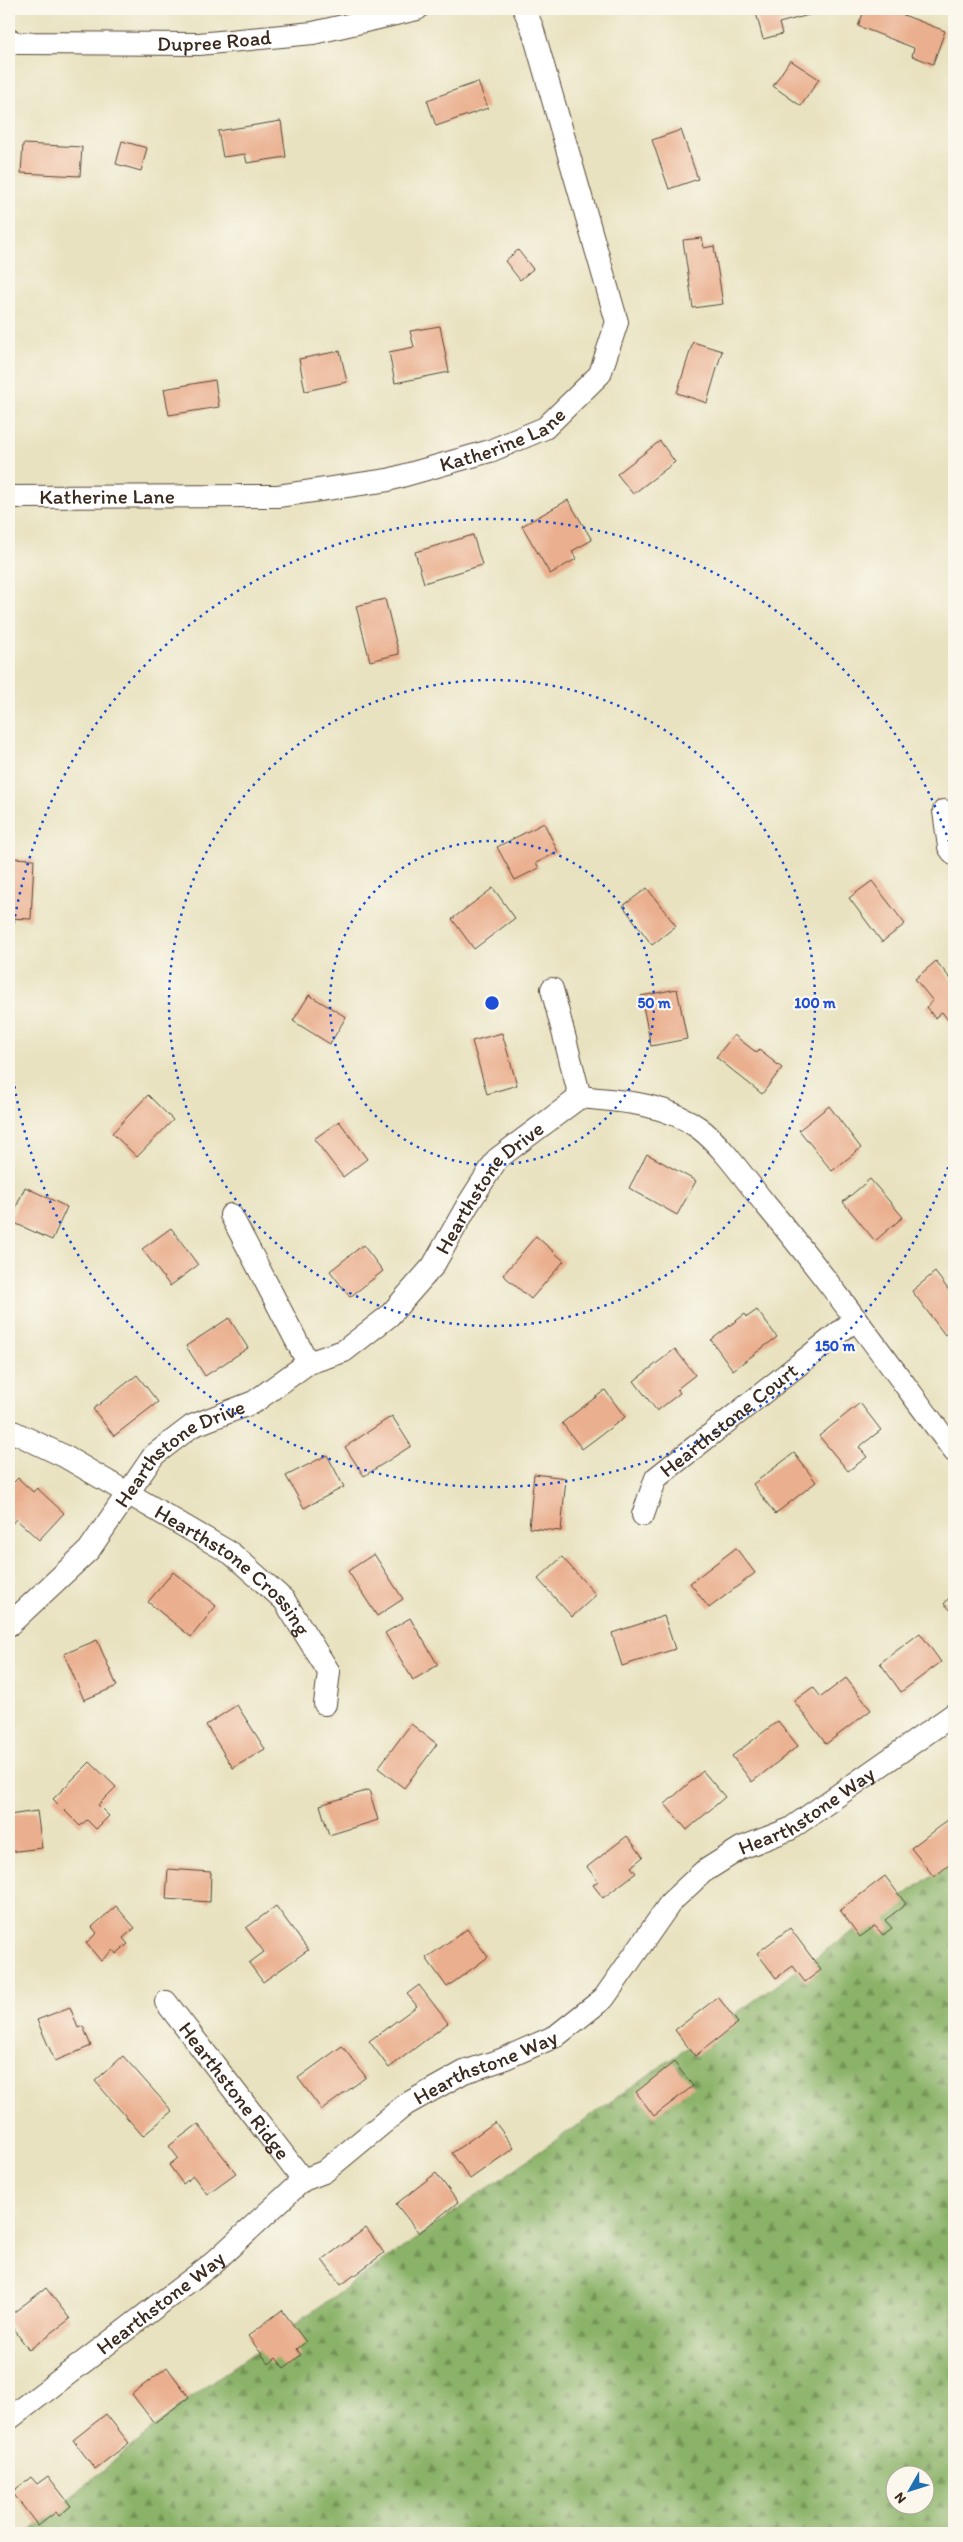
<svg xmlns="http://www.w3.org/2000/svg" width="963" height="2542" font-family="Itim,sans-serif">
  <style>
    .forest { fill: url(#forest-firs); stroke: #626e43; fill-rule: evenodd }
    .building { fill: #eaaf8e }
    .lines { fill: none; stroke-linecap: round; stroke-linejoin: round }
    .minor-casing { stroke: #554636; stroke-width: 24 }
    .minor { stroke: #fff; stroke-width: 22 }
    .ring { fill: none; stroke: #1d4ed8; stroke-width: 2.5; stroke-dasharray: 2.5 5 }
    .labels { text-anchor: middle; stroke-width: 4.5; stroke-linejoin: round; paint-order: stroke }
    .street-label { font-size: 21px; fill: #3b2a1e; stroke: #fbf7ec }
    .centre { fill: #1d4ed8; stroke: #fbf7ec; stroke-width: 2.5 }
    .ring-label { font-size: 15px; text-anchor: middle; font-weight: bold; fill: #1d4ed8; stroke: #fbf7ec; stroke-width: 4.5; stroke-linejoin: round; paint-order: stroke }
  </style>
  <defs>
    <pattern id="forest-firs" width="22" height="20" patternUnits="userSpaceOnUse" patternTransform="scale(1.25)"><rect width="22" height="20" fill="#8ab268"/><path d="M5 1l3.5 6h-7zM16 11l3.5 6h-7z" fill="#729155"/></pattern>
  </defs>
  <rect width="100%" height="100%" fill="#fbf7ec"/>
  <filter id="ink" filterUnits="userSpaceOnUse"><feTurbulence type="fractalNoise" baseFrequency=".02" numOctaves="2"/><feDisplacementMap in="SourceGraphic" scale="10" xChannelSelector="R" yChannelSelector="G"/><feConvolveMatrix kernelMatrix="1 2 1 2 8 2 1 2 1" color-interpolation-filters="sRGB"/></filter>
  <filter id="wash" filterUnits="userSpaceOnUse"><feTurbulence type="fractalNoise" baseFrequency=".0096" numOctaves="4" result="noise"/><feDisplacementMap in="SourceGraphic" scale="20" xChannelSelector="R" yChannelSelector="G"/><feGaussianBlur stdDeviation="1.12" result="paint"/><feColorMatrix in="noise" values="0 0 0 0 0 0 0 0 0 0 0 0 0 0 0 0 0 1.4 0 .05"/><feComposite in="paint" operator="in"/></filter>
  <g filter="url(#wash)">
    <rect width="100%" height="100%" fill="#e8e2c0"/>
    <path class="forest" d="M954,1860v673h-926l163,-136zM896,2474h30v30h-30z"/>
    <g id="blocks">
      <g class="building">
        <path d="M755,9h65v3l-41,11 3,11 -19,5z"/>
        <path d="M865,9h23l57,22 -12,33 -21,-8 2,-8 -56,-22z"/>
        <path d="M790,60l29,19 -18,27 -28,-20z"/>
        <path d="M478,82l10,26 -52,18 -9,-26z"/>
        <path d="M281,121l5,36 -39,6 -2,-9 -22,3 -5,-26z"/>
        <path d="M681,130l17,49 -29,10 -17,-49z"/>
        <path d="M122,141l25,7 -6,23 -25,-7z"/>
        <path d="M23,144l59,3 -2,29 -59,-3z"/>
        <path d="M702,238l2,10 10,-2 9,58 -30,4 -10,-68z"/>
        <path d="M518,250l15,19 -13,11 -15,-19z"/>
        <path d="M440,326l9,46 -54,11 -6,-31 25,-5 -4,-16z"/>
        <path d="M693,342l29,9 -15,52 -30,-10z"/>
        <path d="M340,351l7,31 -42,9 -6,-32z"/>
        <path d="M215,380l4,27 -50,8 -5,-26z"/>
        <path d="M660,441l15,21 -42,32 -16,-20z"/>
        <path d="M568,500l24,40 -20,11 4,8 -26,15 -28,-48z"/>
        <path d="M473,535l9,30 -58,18 -9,-31z"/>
        <path d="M385,599l14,55 -29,7 -14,-55z"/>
        <path d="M544,823l14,29 -22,11 3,5 -24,12 -18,-33z"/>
        <path d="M9,858l25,1 -3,60 -22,-1z"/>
        <path d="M872,881l33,43 -23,18 -33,-44z"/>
        <path d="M493,888l22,30 -41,31 -22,-30z"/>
        <path d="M647,888l29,38 -24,19 -29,-39z"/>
        <path d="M936,961l18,22v39l-3,2 -9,-12 -7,6 -9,-11 7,-6 -18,-22z"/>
        <path d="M677,989l10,50 -36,7 -10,-50z"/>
        <path d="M309,995l37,22 -16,27 -37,-23z"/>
        <path d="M502,1033l15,52 -30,9 -15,-53z"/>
        <path d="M734,1035l23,18 2,-3 23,18 -20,26 -46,-37z"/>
        <path d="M148,1095l25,25 -36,37 -25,-24z"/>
        <path d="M829,1106l32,42 -29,23 -33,-41z"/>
        <path d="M339,1121l28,38 -24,18 -29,-38z"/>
        <path d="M647,1154l49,27 -19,34 -48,-27z"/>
        <path d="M870,1179l33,38 -28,24 -32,-39z"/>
        <path d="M25,1187l42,20 -15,33 -42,-19z"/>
        <path d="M171,1228l27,37 -28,21 -28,-37z"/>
        <path d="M536,1236l28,25 -33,38 -28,-24z"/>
        <path d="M363,1245l20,26 -33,26 -20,-26z"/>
        <path d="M935,1272l19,25v31l-9,7 -33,-44z"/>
        <path d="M757,1310l20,27 -44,33 -22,-30 34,-26 2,3z"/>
        <path d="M229,1318l19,30 -43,28 -19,-30z"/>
        <path d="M675,1349l20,26 -18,14 3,4 -23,18 -23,-30z"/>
        <path d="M137,1375l21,27 -44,34 -21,-27z"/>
        <path d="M605,1390l20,27 -43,32 -20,-26z"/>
        <path d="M860,1403l21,27 -22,17 8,10 -19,14 -29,-35z"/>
        <path d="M392,1416l19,30 -47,30 -19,-29z"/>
        <path d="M794,1453l22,29 -41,32 -22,-30z"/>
        <path d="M327,1455l17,32 -40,21 -18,-32z"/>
        <path d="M534,1474l32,4 -5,53 -32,-3z"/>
        <path d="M18,1478l15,14 4,-4 27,25 -25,27 -23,-21 -7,8v-40z"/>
        <path d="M736,1548l19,25 -46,35 -19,-25z"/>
        <path d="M374,1554l29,45 -26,17 -29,-45z"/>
        <path d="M562,1557l34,38 -24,22 -34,-38z"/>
        <path d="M173,1572l43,34 -25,31 -43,-35z"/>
        <path d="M954,1592v21l-10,-9z"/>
        <path d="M664,1616l11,33 -53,17 -10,-33z"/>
        <path d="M410,1618l28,47 -25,15 -28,-47z"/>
        <path d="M920,1633l21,29 -40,30 -21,-29z"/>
        <path d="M97,1640l20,46 -33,14 -20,-46z"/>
        <path d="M846,1678l25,32 -45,34 -32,-43 19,-14 8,10z"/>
        <path d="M237,1705l28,44 -32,19 -27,-43z"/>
        <path d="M778,1721l20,25 -46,36 -20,-26z"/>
        <path d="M411,1724l26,20 -33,44 -26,-20z"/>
        <path d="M90,1762l26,25 -18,18 11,11 -13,13 -9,-9 -7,6 -27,-27z"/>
        <path d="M703,1771l22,26 -38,33 -22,-26z"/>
        <path d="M369,1790l9,30 -49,15 -9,-30z"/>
        <path d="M37,1811l5,37 -33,4v-37z"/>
        <path d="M949,1819l5,7v35l-20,16 -23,-29z"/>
        <path d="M627,1836l16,21 -12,10 5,6 -33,25 -10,-13 5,-4 -11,-14z"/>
        <path d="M168,1869l43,3 -1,30 -44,-3z"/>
        <path d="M885,1876l21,28 -21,16 7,8 -9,7 -8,-9 -15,11 -20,-27z"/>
        <path d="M116,1906l19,22 -12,10 5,6 -12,10 -3,-4 -12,11 -15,-18 11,-10 -5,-6z"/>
        <path d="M276,1906l32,44 -45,32 -14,-19 15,-11 -18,-24z"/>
        <path d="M790,1928l31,42 -16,12 -12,-16 -17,12 -19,-25z"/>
        <path d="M467,1929l21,28 -41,30 -21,-29z"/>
        <path d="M419,1985l29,38 -59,45 -20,-27 48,-35 -10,-12z"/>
        <path d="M718,1997l20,26 -43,33 -20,-26z"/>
        <path d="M70,2007l8,21 5,-2 8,20 -36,15 -18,-41z"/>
        <path d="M342,2046l24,31 -44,33 -24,-32z"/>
        <path d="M123,2056l49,55 -29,25 -48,-55z"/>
        <path d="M674,2062l19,24 -39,30 -18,-24z"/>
        <path d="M495,2122l19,26 -44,31 -18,-26z"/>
        <path d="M198,2124l38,49 -29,21 -14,-18 -10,8 -14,-19 9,-7 -9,-12z"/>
        <path d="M436,2173l22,29 -39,31 -23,-29z"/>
        <path d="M366,2228l18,25 -43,32 -19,-25z"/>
        <path d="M46,2288l24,31 -41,31 -20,-27v-7z"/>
        <path d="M282,2310l24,32 -9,7 4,6 -17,13 -8,-10 -7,6 -21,-28z"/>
        <path d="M167,2367l22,30 -35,26 -22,-29z"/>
        <path d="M106,2414l23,29 -34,26 -22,-29z"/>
        <path d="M48,2476l23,30 -12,10 -3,-4 -18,14 -26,-34 19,-15 6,7z"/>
      </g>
    </g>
  </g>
  <g filter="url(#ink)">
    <use href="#blocks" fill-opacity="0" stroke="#554636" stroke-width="1"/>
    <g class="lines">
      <defs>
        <g id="minor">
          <path id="s1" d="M9,40l8,3 182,1 114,-11 104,-24"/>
          <path id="s2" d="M9,497l269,-1 110,-16 102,-29 55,-23 55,-54 17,-52 -85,-295 -8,-18"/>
          <path d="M944,811l5,36 5,7"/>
          <path d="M552,989l28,108"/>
          <path d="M231,1215l77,148"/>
          <path id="s3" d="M9,1430l55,26 168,98 52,46 45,72 -4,32"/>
          <path id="s4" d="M643,1515l13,-37 200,-159"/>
          <path id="s5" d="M9,1625l80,-75 65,-95 38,-29 62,-24 54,-39 36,-12 45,-35 44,-50 34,-60 30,-47 83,-62c40,4 85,6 119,31 23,17 48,54 67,77 66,79 126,163 188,246"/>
          <path id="s6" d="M166,2002l137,178"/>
          <path id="s7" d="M9,2419l204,-156 90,-83 21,-8 81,-67 59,-33 37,-12 55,-24 48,-38 67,-96 32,-30 38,-24 49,-19 164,-115"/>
        </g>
      </defs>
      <use href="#minor" class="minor-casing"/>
      <use href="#minor" class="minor"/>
    </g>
  </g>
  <g class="ring">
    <circle cx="492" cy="1003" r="162"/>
    <circle cx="492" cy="1003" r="323"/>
    <path d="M953 1153A485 485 0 0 1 9 1045M9 961A485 485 0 0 1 953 853"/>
  </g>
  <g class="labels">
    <g class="street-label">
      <text dy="7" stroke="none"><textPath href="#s1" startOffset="206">Dupree Road</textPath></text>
      <text dy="7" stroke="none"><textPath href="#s2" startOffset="502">Katherine Lane</textPath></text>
      <text dy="7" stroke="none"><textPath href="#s2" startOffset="98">Katherine Lane</textPath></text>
      <text dy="7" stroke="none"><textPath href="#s5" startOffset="665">Hearthstone Drive</textPath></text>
      <text dy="7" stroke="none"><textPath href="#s4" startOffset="132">Hearthstone Court</textPath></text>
      <text dy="7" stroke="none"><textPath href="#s5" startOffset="246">Hearthstone Drive</textPath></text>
      <text dy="7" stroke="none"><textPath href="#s3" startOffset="266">Hearthstone Crossing</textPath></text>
      <text dy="7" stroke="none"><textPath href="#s7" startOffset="1016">Hearthstone Way</textPath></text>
      <text dy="7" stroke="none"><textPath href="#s7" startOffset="596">Hearthstone Way</textPath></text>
      <text dy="7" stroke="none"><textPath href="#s6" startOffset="112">Hearthstone Ridge</textPath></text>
      <text dy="7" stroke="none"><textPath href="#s7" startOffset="191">Hearthstone Way</textPath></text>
    </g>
  </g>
  <circle cx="492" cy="1003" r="8" class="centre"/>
  <g class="ring-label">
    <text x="654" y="1008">50 m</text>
    <text x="815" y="1008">100 m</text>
    <text x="835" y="1351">150 m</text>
  </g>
  <rect width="963" height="2542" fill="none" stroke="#fbf7ec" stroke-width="30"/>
  <g transform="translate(910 2490) rotate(231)"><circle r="24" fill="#fbf7ec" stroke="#aea59a"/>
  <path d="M0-4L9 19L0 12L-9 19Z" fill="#1f6fb2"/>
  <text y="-8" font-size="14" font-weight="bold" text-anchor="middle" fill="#3b2a1e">N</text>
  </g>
</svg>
